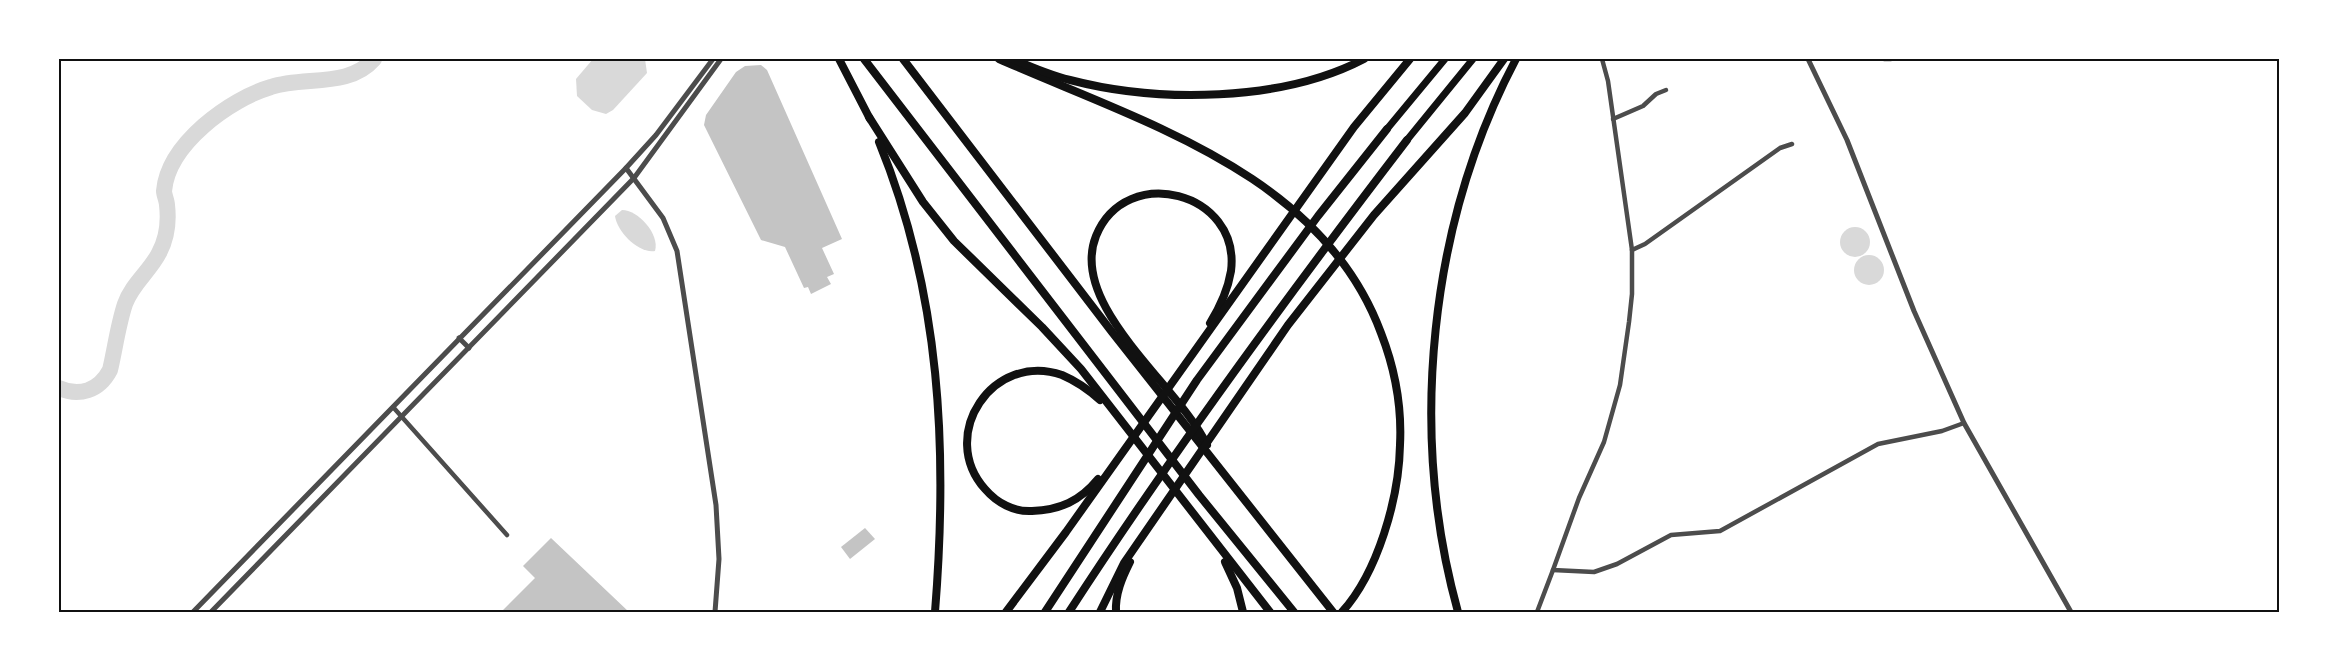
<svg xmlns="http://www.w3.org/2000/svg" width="2338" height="671" font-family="'Fira Sans Condensed',sans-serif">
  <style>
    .water { fill: #d9d9d9 }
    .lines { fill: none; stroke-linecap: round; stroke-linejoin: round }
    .river { stroke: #d9d9d9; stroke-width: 16 }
    .building { fill: #c4c4c4 }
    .minor { stroke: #4c4c4c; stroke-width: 4.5 }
    .tertiary { stroke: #4c4c4c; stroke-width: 5 }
    .primary { stroke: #111; stroke-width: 7 }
    .motorway { stroke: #111; stroke-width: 8 }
    .neatline { fill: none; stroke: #111; stroke-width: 2 }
  </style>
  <rect width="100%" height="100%" fill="#fff"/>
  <g class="water">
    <path d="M593,59h52l2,14 -34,37 -7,4 -14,-4 -15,-14 -1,-17z"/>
    <path d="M622,210c16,0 38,24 33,41 -16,3 -38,-19 -40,-35z"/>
    <circle cx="1855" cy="242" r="15"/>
    <circle cx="1869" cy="270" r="15"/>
  </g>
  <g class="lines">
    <path class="river" d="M59,388c20,9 40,3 51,-18 5,-21 8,-45 15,-66 7,-20 25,-33 34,-51 8,-15 10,-31 8,-48 0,-4 -3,-10 -3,-14 4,-47 66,-92 107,-104 34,-11 78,1 103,-28"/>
  </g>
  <g class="building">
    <path d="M761,65l6,5 75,169 -20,9 12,26 -7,3 4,7 -20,10 -3,-7 -4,1 -19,-41 -24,-7 -57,-115 2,-10 30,-43 9,-6z"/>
    <path d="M865,528l10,11 -25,20 -9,-12z"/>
    <path d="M551,538l78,74h-128l34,-34 -12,-12z"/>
  </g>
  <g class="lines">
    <g class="minor">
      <path d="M1602,59l6,22 24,169v44l-3,28 -9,63 -16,57 -25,56 -26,72 41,2 23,-8 54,-29 49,-4 158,-87 64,-13 22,-8"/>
      <path d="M1884,59h7"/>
      <path d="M1613,119l30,-13 13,-12 10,-4"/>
      <path d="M1632,250l13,-6 135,-96 12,-4"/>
      <path d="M393,407l114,128"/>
      <path d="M1537,612l16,-42"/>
    </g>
    <g class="tertiary">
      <path d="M1808,59l39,81 67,171 50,112 107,189"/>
      <path d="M626,168l37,50 14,33 39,254 3,54 -4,53"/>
      <path d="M459,338l10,10"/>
      <path d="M193,612l433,-444 30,-33 57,-76"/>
      <path d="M211,612l423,-434 87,-119"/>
    </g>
    <g class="primary">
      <path d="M1387,129l58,-70"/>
      <path d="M1407,140l66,-81"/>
    </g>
    <g class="motorway">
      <path d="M839,59l31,60"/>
      <path d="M864,59l335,436 95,117"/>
      <path d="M903,59l209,273 221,280"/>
      <path d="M999,59c142,63 323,114 382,274 14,36 21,73 19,112 -1,53 -22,127 -58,167"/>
      <path d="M1013,59c18,8 37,16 57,21 88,23 212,22 294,-21"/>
      <path d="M869,117l54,85 31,39 88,86 39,42 189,243"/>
      <path d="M879,142c62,152 69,308 56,470"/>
      <path d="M1207,445c-28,-59 -139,-139 -111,-209 30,-74 145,-44 135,35 -3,18 -11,36 -21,52"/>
      <path d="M1098,479c-18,22 -38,31 -66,32 -18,1 -35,-8 -47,-22 -48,-54 8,-138 77,-114 14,6 27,15 38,25"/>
      <path d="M1225,562l12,26 6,24"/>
      <path d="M1006,612l60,-80 288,-405 56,-68"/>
      <path d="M1045,612l152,-232 121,-164 69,-87"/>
      <path d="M1069,612c105,-162 220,-318 338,-472"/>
      <path d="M1100,612l24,-49 164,-238 86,-110 91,-102 39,-54"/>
      <path d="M1116,612c-1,-18 6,-34 14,-50"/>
      <path d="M1458,612c-50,-180 -29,-388 58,-553"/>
    </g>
  </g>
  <rect width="2338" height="671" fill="none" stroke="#ffffff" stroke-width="120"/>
  <rect x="60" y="60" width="2218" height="551" class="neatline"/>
</svg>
